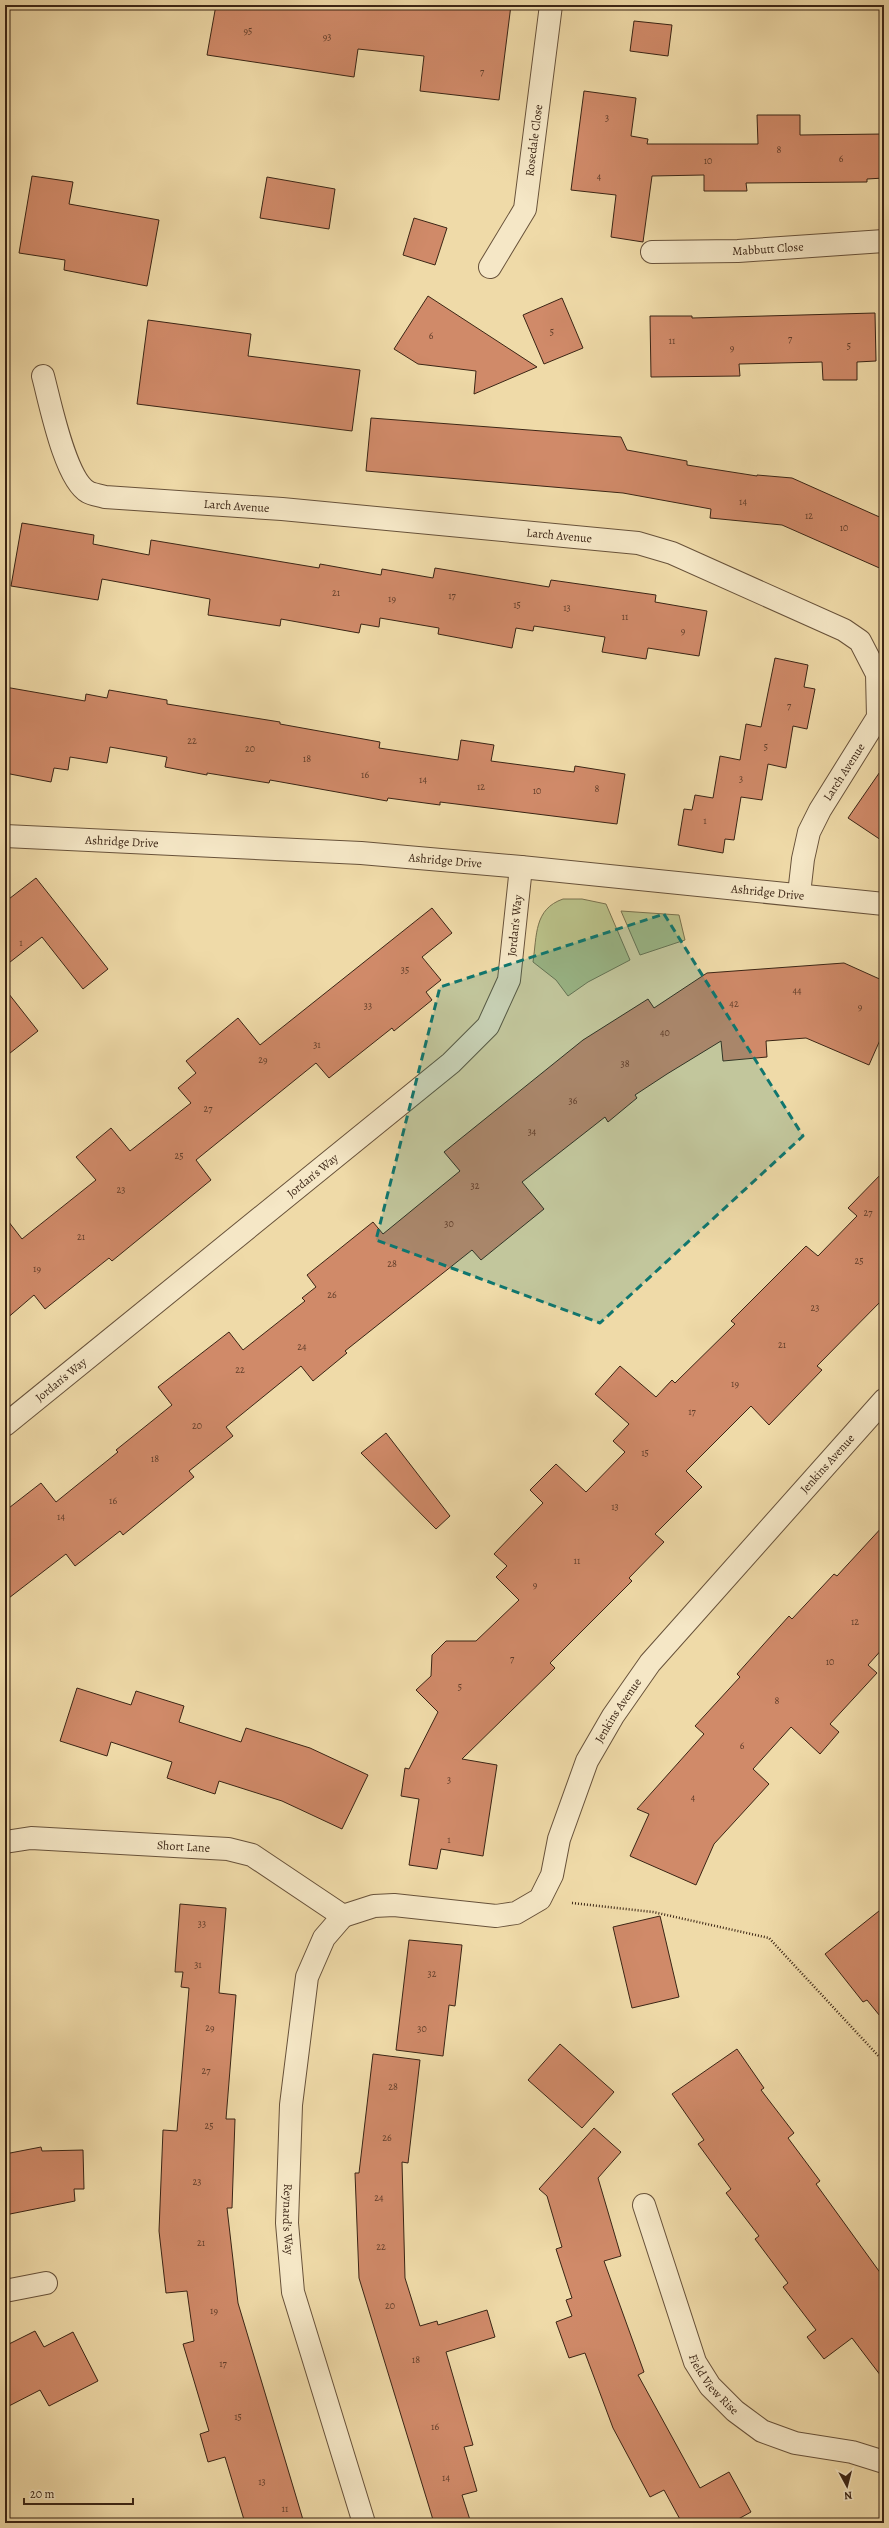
<svg xmlns="http://www.w3.org/2000/svg" width="889" height="2528" font-family="Alegreya,serif">
  <style>
    .green { fill: #b9c088; stroke: #7a724e }
    .building { fill: #d08a69; stroke: #3b2515 }
    .lines { fill: none; stroke-linecap: round; stroke-linejoin: round }
    .street-casing { stroke: #68523a; stroke-width: 24 }
    .path { stroke: #3b2515; stroke-width: 2.5; stroke-dasharray: 1 2; stroke-linecap: butt }
    .street { stroke: #f5e7c6; stroke-width: 22 }
    .marked { fill: #0f766e; fill-opacity: 0.2; stroke: #0f766e; stroke-width: 3; stroke-dasharray: 8 5; stroke-linejoin: round }
    .labels { text-anchor: middle; stroke-width: 3; stroke-linejoin: round; paint-order: stroke }
    .number-label { font-size: 10px; fill: #603e2a }
    .street-label { font-size: 12px; fill: #3b2515; stroke: #f5e7c6 }
  </style>
  <rect width="100%" height="100%" fill="#efdaa8"/>
  <filter id="stains"><feTurbulence type="fractalNoise" baseFrequency=".005" numOctaves="4"/><feColorMatrix values="0 0 0 0 .2 0 0 0 0 .09 0 0 0 0 .02 0 0 0 .5 -.17"/></filter>
  <radialGradient id="worn" r=".72"><stop offset=".6" stop-color="#630" stop-opacity="0"/><stop offset="1" stop-color="#630" stop-opacity=".3"/></radialGradient>
  <g class="green">
    <path d="M563,899h19l24,5 24,56 -42,22 -20,14 -12,-16 -23,-18c4,-27 1,-53 30,-63z"/>
    <path d="M621,911l58,4 6,25 -45,15z"/>
  </g>
  <g class="building">
    <path d="M216,5h295l-12,95 -79,-9 4,-35 -66,-7 -4,28 -147,-22z"/>
    <path d="M634,21l38,4 -4,31 -38,-5z"/>
    <path d="M584,91l52,7 -5,38 17,3 -1,5h111l-1,-29h43v20l84,-1v44l-17,1v3l-121,1 1,8h-43v-16l-52,1 -9,66 -32,-5 5,-42 -45,-5z"/>
    <path d="M32,176l41,6 -4,22 90,16 -12,66 -83,-16 1,-10 -46,-7z"/>
    <path d="M267,177l68,12 -6,40 -69,-11z"/>
    <path d="M414,218l33,10 -12,37 -32,-10z"/>
    <path d="M428,296l109,71 -63,27 2,-23 -58,-7 -24,-15z"/>
    <path d="M562,298l21,50 -39,16 -21,-49z"/>
    <path d="M875,313l1,48 -19,1v18h-34l-1,-18 -83,2 1,12 -89,1 -1,-61h42v2z"/>
    <path d="M148,320l103,14 -3,22 112,14 -8,61 -215,-27z"/>
    <path d="M371,418l250,19 6,13 60,11v4l70,11v-1l35,3 92,41v51l-102,-45 -72,-7 1,-9 -88,-16 -257,-22z"/>
    <path d="M22,523l72,12 -1,9 56,11 2,-15 168,28 1,-4 61,11 1,-6 51,9 2,-10 114,19 2,-7 105,15 -1,7 52,9 -8,45 -51,-8 -2,11 -44,-7 3,-15 -71,-11 -1,5 -17,-3 -4,20 -74,-14 1,-6 -59,-10 -1,9 -18,-3 -2,9 -78,-14 -1,7 -72,-11 2,-16 -108,-20 -4,21 -87,-14z"/>
    <path d="M775,658l33,7 -4,22 11,2 -8,40 -14,-3 -7,42 -18,-4 -6,36 -21,-3 -7,43 -9,-1 -2,14 -45,-8 6,-36 8,1 3,-15 18,3 7,-42 20,4 6,-36 15,3z"/>
    <path d="M5,687l80,14 1,-7 21,4 2,-8 58,10v4l113,18v2l100,18 -1,6 79,12 3,-20 33,5 -3,16 83,11 1,-6 50,8 -8,50 -177,-22v3l-52,-7 -1,3 -117,-21 -1,3 -62,-10v2l-42,-8 2,-10 -57,-10 -3,16 -37,-6 -2,13 -14,-2 -3,14 -46,-9z"/>
    <path d="M884,766v76l-36,-24z"/>
    <path d="M36,878l72,91 -25,20 -41,-52 -37,29v-64z"/>
    <path d="M432,908l20,25 -30,24 19,23 -15,12 6,8 -38,31 -2,-3 -63,50 -13,-15 -120,97 15,20 -99,81 -3,-3 -64,51 -11,-14 -29,25v-103l17,22 74,-59 -20,-23 35,-29 19,23 61,-48 -13,-15 18,-15 -10,-12 52,-43 22,27z"/>
    <path d="M844,963l40,18v50l-15,34 -63,-27 -40,3 1,16 -44,4 -2,-20 -54,33 -32,21 2,3 -29,24 -3,-5 -83,65 22,27 -63,51 -9,-10 -127,101 2,2 -34,28 -12,-15 -75,61 7,9 -44,35 5,6 -71,58 -3,-4 -45,35 -9,-12 -61,47v-90l36,-28 15,19 62,-50 -2,-2 56,-45 -14,-18 71,-55 14,18 62,-49 -3,-3 14,-11 -9,-12 66,-53 10,12 77,-63 -16,-19 139,-112 65,-41 6,9 53,-35z"/>
    <path d="M5,989l33,42 -33,26z"/>
    <path d="M884,1171v127l-67,68 5,4 -53,55 -18,-19 -65,65 16,16 -47,47 9,8 -35,36 3,3 -82,82 5,5 -93,91 35,6 -14,91 -42,-7 -4,20 -28,-4 10,-66 -18,-3 4,-28 4,1 29,-57 -22,-22 15,-14 1,-21 14,-14h30l43,-41 -23,-23 11,-11 -13,-12 49,-51 -13,-13 26,-26 30,28 39,-40 -12,-11 16,-17 -34,-30 25,-28 36,31 16,-17 3,3 60,-59 -4,-3 75,-75 12,10 39,-40 -9,-8z"/>
    <path d="M386,1433l64,83 -14,13 -75,-76z"/>
    <path d="M884,1525v122l-16,18 9,8 -47,51 9,8 -19,22 -29,-27 -38,42 16,15 -55,60 -18,41 -66,-29 19,-42 -12,-5 67,-75 -9,-8 45,-49 -3,-3 52,-58 3,3 42,-45 3,2z"/>
    <path d="M77,1688l54,17 5,-14 48,15 -5,16 62,20 5,-14 64,20 58,27 -26,54 -60,-28 -63,-20 -4,13 -48,-16 5,-16 -61,-20 -4,14 -47,-15z"/>
    <path d="M180,1904l46,4 -7,85 17,2 -10,124h9l-3,89h-5l11,95 66,220h-59l-20,-66 -17,5 -8,-28 9,-3 -26,-87 11,-3 -7,-50 -21,2 -7,-62 4,-101 14,1 12,-143 -8,-1 2,-15h-8z"/>
    <path d="M884,1907v114l-17,-21 -4,2 -38,-48z"/>
    <path d="M660,1916l19,81 -47,11 -19,-81z"/>
    <path d="M409,1940l53,5 -7,61 -6,-1 -6,51 -47,-6z"/>
    <path d="M560,2044l54,48 -32,36 -54,-48z"/>
    <path d="M737,2049l27,39 -3,2 33,43 -6,5 32,43 -4,3 68,94v102l-32,-42 -28,21 -17,-22 9,-7 -33,-43 5,-4 -33,-44 4,-3 -33,-43 5,-4 -33,-45 6,-4 -32,-46z"/>
    <path d="M373,2054l47,6 -12,103 -6,-1 3,116 15,48 17,-5 1,4 49,-15 8,27 -49,15 27,93 -9,2 13,44 -15,4 9,28h-37l-75,-245 -4,-105h4z"/>
    <path d="M594,2128l27,24 -23,26 23,78 -17,5 40,111 -6,3 62,113 29,-16 22,40 -20,11h-49l-18,-33 -14,7 -37,-69 -28,-75 -16,5 -13,-36 16,-6 -6,-16 6,-2 -16,-49 6,-2 -15,-51 -8,-7z"/>
    <path d="M41,2147l1,4 41,-1 1,39h-10l1,12 -70,14v-61z"/>
    <path d="M35,2331l9,16 29,-15 25,49 -49,25 -9,-16 -35,18v-62z"/>
  </g>
  <g class="lines">
    <defs>
      <g id="street">
        <path id="s1" d="M652,252l86,-1 146,-10"/>
        <path id="s2" d="M490,267l35,-58 26,-204"/>
        <path id="s3" d="M43,376c7,26 22,103 45,116 5,3 12,3 17,5l177,12 356,34 34,10 172,77 16,11 17,33 1,43 -58,93 -11,22 -6,27 -4,35"/>
        <path id="s4" d="M5,836l356,17 160,14 363,37"/>
        <path id="s5" d="M5,1425l446,-362 37,-37 21,-46 12,-113"/>
        <path id="s6" d="M5,1842l26,-4 197,11 24,6 91,61"/>
        <path id="s7" d="M343,1916l31,-10 20,-1 102,11 20,-3 24,-14 12,-24 7,-36 28,-78 26,-45 37,-53 234,-263"/>
        <path id="s8" d="M343,1916l-19,22 -17,39 -16,128 -4,118 6,69 71,231"/>
        <path id="s9" d="M644,2205l51,157 15,24 25,25 27,20 33,12 57,9 32,10"/>
        <path d="M5,2291l41,-8"/>
      </g>
    </defs>
    <use href="#street" class="street-casing"/>
    <path class="path" d="M572,1903l81,9 116,26 115,124"/>
    <use href="#street" class="street"/>
  </g>
  <path class="marked" d="M664,914l139,222 -203,187 -224,-83 64,-253z"/>
  <g class="labels">
    <g class="number-label">
      <text x="248" y="34">95</text>
      <text x="327" y="40">93</text>
      <text x="482" y="75">7</text>
      <text x="607" y="121">3</text>
      <text x="779" y="153">8</text>
      <text x="841" y="162">6</text>
      <text x="708" y="164">10</text>
      <text x="599" y="180">4</text>
      <text x="552" y="335">5</text>
      <text x="431" y="339">6</text>
      <text x="790" y="342">7</text>
      <text x="672" y="344">11</text>
      <text x="849" y="349">5</text>
      <text x="732" y="351">9</text>
      <text x="743" y="505">14</text>
      <text x="809" y="519">12</text>
      <text x="844" y="531">10</text>
      <text x="336" y="596">21</text>
      <text x="452" y="599">17</text>
      <text x="392" y="602">19</text>
      <text x="517" y="608">15</text>
      <text x="567" y="611">13</text>
      <text x="625" y="620">11</text>
      <text x="683" y="634">9</text>
      <text x="789" y="709">7</text>
      <text x="192" y="744">22</text>
      <text x="766" y="750">5</text>
      <text x="250" y="752">20</text>
      <text x="307" y="762">18</text>
      <text x="365" y="778">16</text>
      <text x="741" y="782">3</text>
      <text x="423" y="783">14</text>
      <text x="481" y="790">12</text>
      <text x="597" y="792">8</text>
      <text x="537" y="794">10</text>
      <text x="705" y="824">1</text>
      <text x="21" y="946">1</text>
      <text x="405" y="973">35</text>
      <text x="797" y="994">44</text>
      <text x="734" y="1007">42</text>
      <text x="368" y="1009">33</text>
      <text x="860" y="1010">9</text>
      <text x="665" y="1036">40</text>
      <text x="317" y="1048">31</text>
      <text x="263" y="1063">29</text>
      <text x="625" y="1067">38</text>
      <text x="573" y="1104">36</text>
      <text x="208" y="1112">27</text>
      <text x="532" y="1135">34</text>
      <text x="179" y="1159">25</text>
      <text x="475" y="1189">32</text>
      <text x="121" y="1193">23</text>
      <text x="868" y="1216">27</text>
      <text x="449" y="1227">30</text>
      <text x="81" y="1240">21</text>
      <text x="859" y="1264">25</text>
      <text x="392" y="1267">28</text>
      <text x="37" y="1272">19</text>
      <text x="332" y="1298">26</text>
      <text x="815" y="1311">23</text>
      <text x="782" y="1348">21</text>
      <text x="302" y="1350">24</text>
      <text x="240" y="1373">22</text>
      <text x="735" y="1387">19</text>
      <text x="692" y="1415">17</text>
      <text x="197" y="1429">20</text>
      <text x="645" y="1456">15</text>
      <text x="155" y="1462">18</text>
      <text x="113" y="1504">16</text>
      <text x="615" y="1510">13</text>
      <text x="61" y="1520">14</text>
      <text x="577" y="1564">11</text>
      <text x="535" y="1588">9</text>
      <text x="855" y="1625">12</text>
      <text x="512" y="1662">7</text>
      <text x="830" y="1665">10</text>
      <text x="460" y="1690">5</text>
      <text x="777" y="1704">8</text>
      <text x="742" y="1749">6</text>
      <text x="449" y="1783">3</text>
      <text x="693" y="1801">4</text>
      <text x="449" y="1843">1</text>
      <text x="202" y="1927">33</text>
      <text x="198" y="1968">31</text>
      <text x="432" y="1977">32</text>
      <text x="210" y="2031">29</text>
      <text x="422" y="2032">30</text>
      <text x="206" y="2074">27</text>
      <text x="393" y="2090">28</text>
      <text x="209" y="2129">25</text>
      <text x="387" y="2141">26</text>
      <text x="197" y="2185">23</text>
      <text x="379" y="2201">24</text>
      <text x="201" y="2246">21</text>
      <text x="381" y="2250">22</text>
      <text x="390" y="2309">20</text>
      <text x="214" y="2314">19</text>
      <text x="416" y="2363">18</text>
      <text x="223" y="2367">17</text>
      <text x="238" y="2420">15</text>
      <text x="435" y="2430">16</text>
      <text x="446" y="2481">14</text>
      <text x="262" y="2485">13</text>
      <text x="285" y="2512">11</text>
    </g>
    <g class="street-label">
      <text dy="4" stroke="none"><textPath href="#s2" startOffset="137">Rosedale Close</textPath></text>
      <text dy="4" stroke="none"><textPath href="#s1" startOffset="116">Mabbutt Close</textPath></text>
      <text dy="4" stroke="none"><textPath href="#s3" startOffset="276">Larch Avenue</textPath></text>
      <text dy="4" stroke="none"><textPath href="#s3" startOffset="600">Larch Avenue</textPath></text>
      <text transform="translate(844 772) rotate(-57)" y="4">Larch Avenue</text>
      <text dy="4" stroke="none"><textPath href="#s4" startOffset="117">Ashridge Drive</textPath></text>
      <text dy="4" stroke="none"><textPath href="#s4" startOffset="441">Ashridge Drive</textPath></text>
      <text dy="4" stroke="none"><textPath href="#s4" startOffset="765">Ashridge Drive</textPath></text>
      <text dy="4" stroke="none"><textPath href="#s5" startOffset="732">Jordan's Way</textPath></text>
      <text dy="4" stroke="none"><textPath href="#s5" startOffset="396">Jordan's Way</textPath></text>
      <text dy="4" stroke="none"><textPath href="#s5" startOffset="72">Jordan's Way</textPath></text>
      <text dy="4" stroke="none"><textPath href="#s7" startOffset="733">Jenkins Avenue</textPath></text>
      <text dy="4" stroke="none"><textPath href="#s7" startOffset="409">Jenkins Avenue</textPath></text>
      <text dy="4" stroke="none"><textPath href="#s6" startOffset="179">Short Lane</textPath></text>
      <text dy="4" stroke="none"><textPath href="#s8" startOffset="315">Reynard's Way</textPath></text>
      <text dy="4" stroke="none"><textPath href="#s9" startOffset="194">Field View Rise</textPath></text>
    </g>
  </g>
  <rect width="889" height="2528" fill="none" stroke="#efdaa8" stroke-width="20"/>
  <rect x="6" y="6" width="877" height="2516" fill="none" stroke="#3b2515" stroke-width="2"/>
  <rect x="10" y="10" width="869" height="2508" fill="none" stroke="#3b2515"/>
  <g transform="translate(847 2486) rotate(173)" stroke="#f5e7c6" stroke-width="3" paint-order="stroke">
  <path d="M0-3L7 15L0 10L-7 15Z" fill="#3b2515"/>
  <text y="-6" font-size="11" font-weight="bold" text-anchor="middle" fill="#3b2515">N</text>
  </g>
  <path d="M24 2498v6h109v-6" fill="none" stroke="#3b2515" stroke-width="2"/>
  <text x="30" y="2498" font-size="12" fill="#3b2515" stroke="#f5e7c6" stroke-width="3" paint-order="stroke">20 m</text>
  <rect width="100%" height="100%" filter="url(#stains)"/>
  <rect width="100%" height="100%" fill="url(#worn)"/>
</svg>
